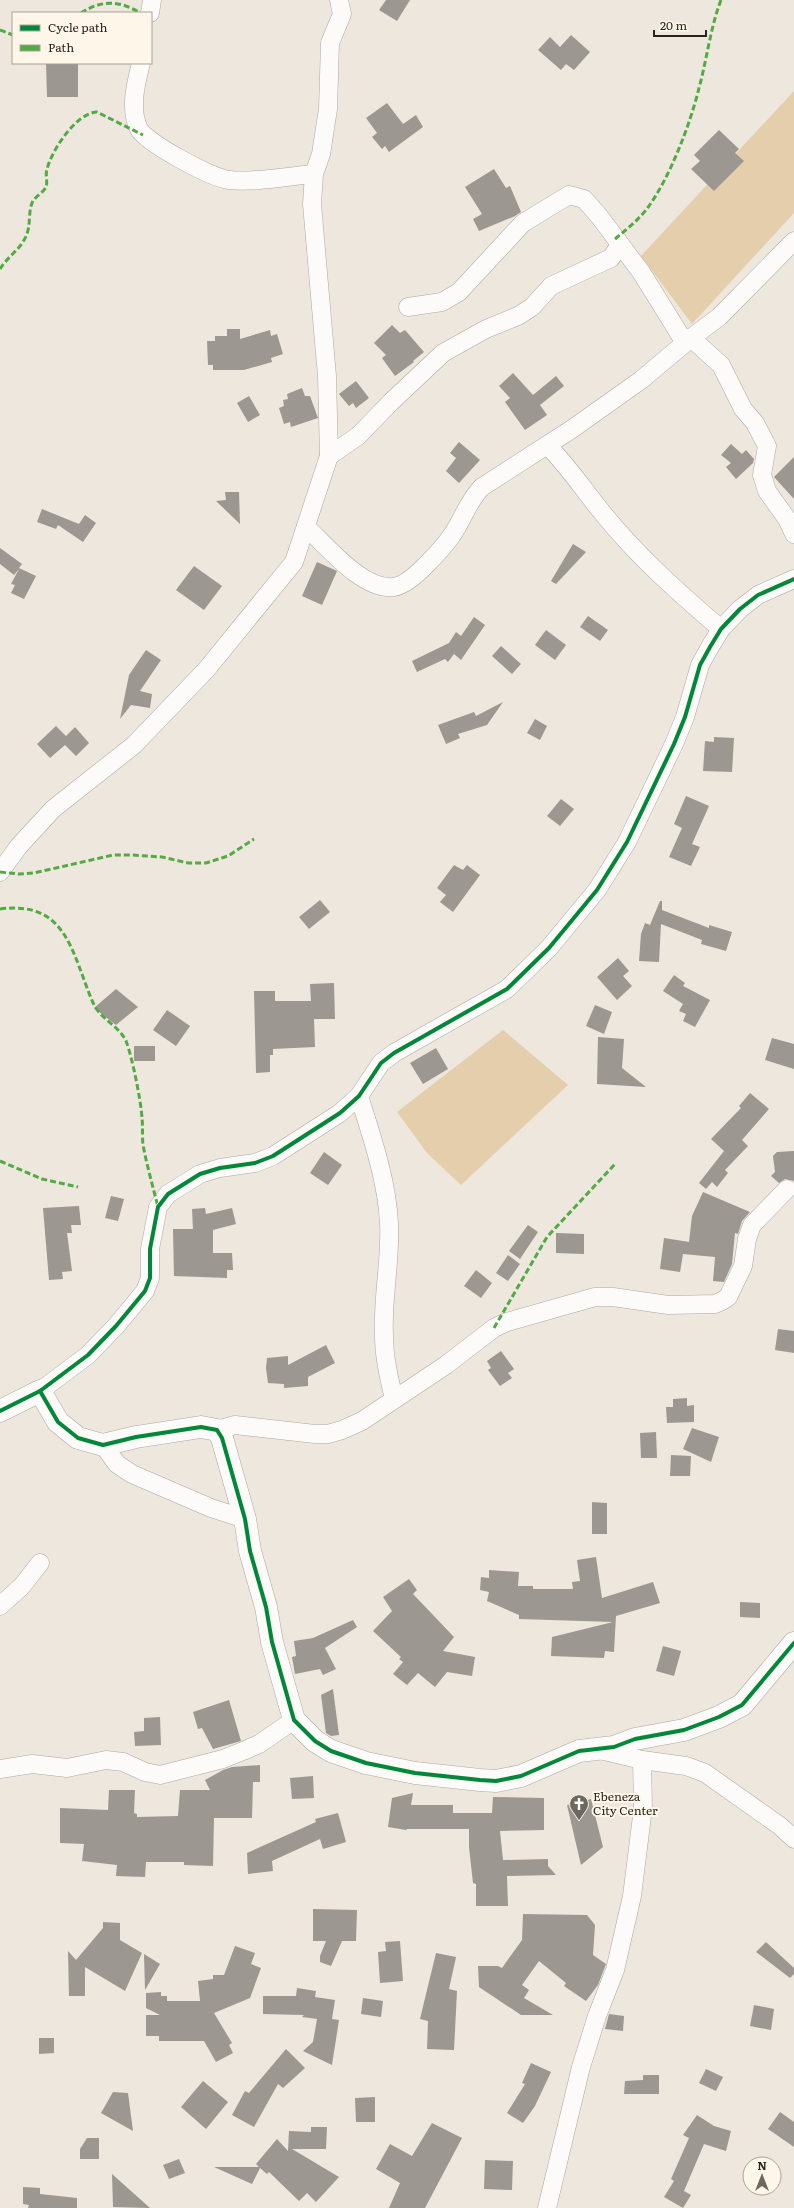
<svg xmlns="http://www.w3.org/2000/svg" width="794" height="2208" font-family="Literata,serif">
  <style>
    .green { fill: #e4ceab }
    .building { fill: #9c9790 }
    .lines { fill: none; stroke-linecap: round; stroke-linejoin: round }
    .minor-casing { stroke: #ada8a1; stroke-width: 19 }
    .tertiary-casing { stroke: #ada8a1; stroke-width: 23 }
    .minor { stroke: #fcfbfa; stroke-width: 18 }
    .tertiary { stroke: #fcfbfa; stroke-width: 22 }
    .quiet { stroke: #53aa43; stroke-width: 3; stroke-dasharray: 6 3; stroke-linecap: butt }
    .cycleway-casing { stroke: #fef6e8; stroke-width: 6 }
    .cycleway { stroke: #00873e; stroke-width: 4 }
    .labels { text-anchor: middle; stroke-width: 4; stroke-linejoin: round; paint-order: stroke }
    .poi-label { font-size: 12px; fill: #28241e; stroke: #fef6e8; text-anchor: start }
  </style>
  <rect width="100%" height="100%" fill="#ede7dd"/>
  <g class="green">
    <path d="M794,91v122l-102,111 -51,-68z"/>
    <path d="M503,1030l65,55 -107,100 -34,-32 -30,-41z"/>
  </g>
  <g class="building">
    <path d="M386,0h24l-13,21 -18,-11z"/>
    <path d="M571,35l19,17 -16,18 -8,-6 -5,6 -23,-20 12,-13 10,10z"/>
    <path d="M46,63h32v34h-31z"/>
    <path d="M387,103l16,21 13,-9 7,12 -34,25 -4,-6 -3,3 -10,-12 5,-4 -11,-15z"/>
    <path d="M719,130l20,19 -4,4 9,8 -30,30 -23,-22 9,-8 -6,-6z"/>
    <path d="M494,169l12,19 4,-2 11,26 -6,4 -36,15 -6,-12 9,-5 -17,-27z"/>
    <path d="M392,325l8,8 5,-3 19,22 -11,9 1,1 -19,14 -13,-18 4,-3 -12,-12z"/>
    <path d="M227,329h13v10l30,-9 1,6 6,-2 6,20 -12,4 1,4 -28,8h-31v-5h-5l-1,-24h8v-5h12z"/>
    <path d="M513,373l20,22 23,-19 8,10 -24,19 7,10 -22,15 -20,-28 5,-4 -11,-12z"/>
    <path d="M356,381l13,17 -13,10 -3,-5 -4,3 -10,-12z"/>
    <path d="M302,388l3,8h5l8,22 -27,9 -1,-5 -6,2 -5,-16 5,-2 -1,-6 5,-1 -1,-5z"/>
    <path d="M249,396l11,19 -12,7 -11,-19z"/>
    <path d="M459,442l21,18 -21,23 -13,-12 10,-13 -6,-5z"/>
    <path d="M731,444l11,10 4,-4 8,9 -1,4 -17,16 -10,-12 5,-4 -10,-8z"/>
    <path d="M794,457v42l-20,-22z"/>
    <path d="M225,492h14l1,32 -24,-23 10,-1z"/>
    <path d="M42,509l37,15 6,-9 11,8 -13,19 -25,-17 -2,4 -19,-7z"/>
    <path d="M573,544l13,8 -30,32 -5,-3z"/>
    <path d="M0,548l22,16 -3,4 17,8 -12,23 -13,-6 4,-8 -4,-1 8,-15 -5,6 -14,-11z"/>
    <path d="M317,562l20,9 -15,34 -20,-9z"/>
    <path d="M194,566l28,20 -18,24 -28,-20z"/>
    <path d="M588,616l20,14 -8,11 -20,-14z"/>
    <path d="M474,617l11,8 -24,35 -7,-6 -6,8 -3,-3 -28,13 -5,-11 37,-18 7,-11 5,4z"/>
    <path d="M546,630l20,15 -11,15 -20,-15z"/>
    <path d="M501,646l20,18 -9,10 -20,-18z"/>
    <path d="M146,650l15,10 -21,31 12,3 -2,14 -19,-3 -11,14 9,-44z"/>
    <path d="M503,702l-16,23 -29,9 2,4 -14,6 -8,-19 36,-13 2,4z"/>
    <path d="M535,719l12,7 -7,14 -13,-7z"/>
    <path d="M56,726l10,10 9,-9 14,16 -13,13 -11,-11 -15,13 -13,-14z"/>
    <path d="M714,737l20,1 -2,34 -29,-1 2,-30 9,1z"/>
    <path d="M686,796l23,10 -17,38 8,3 -9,19 -22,-9 13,-29 -8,-4z"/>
    <path d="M561,799l13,10 -14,17 -13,-10z"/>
    <path d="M454,865l9,5 4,-5 13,10 -27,37 -13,-10 6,-7 -9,-7z"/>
    <path d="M320,900l10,12 -21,17 -10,-12z"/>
    <path d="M660,901h2v9l47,18v-3l23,7 -6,19 -25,-7 1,-4 -41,-16 -2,38 -20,-1 2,-27 4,-11 5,2z"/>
    <path d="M618,958l11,13 -6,5 9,10 -15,14 -20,-23z"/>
    <path d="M674,975l11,8 -2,3 27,14 -15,27 -12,-6 3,-7 -7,-3 4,-7 -20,-13z"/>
    <path d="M334,983l1,36h-21l1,28 -42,2v6h-3v17l-14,1 -2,-82h21v10h36l-1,-17z"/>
    <path d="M116,989l22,18 -22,18 -22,-17z"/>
    <path d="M595,1005l17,7 -8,22 -18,-8z"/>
    <path d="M167,1010l23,16 -14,20 -23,-16z"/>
    <path d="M598,1037l26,2 -2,29 24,19 -49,-3z"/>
    <path d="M772,1038l22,6v25l-29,-9z"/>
    <rect x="134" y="1046" width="21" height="15"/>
    <path d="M436,1048l12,21 -25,15 -13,-21z"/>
    <path d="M750,1093l19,16 -27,31 6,6 -23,24 3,3 -11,14 -5,-5 -6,7 -7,-6 25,-32 -13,-12 30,-31 -2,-2z"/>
    <path d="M794,1151v30l-9,-2 -6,4 -8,-7 4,-4 -2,-16 4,-4z"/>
    <path d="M324,1152l18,13 -14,20 -18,-12z"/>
    <path d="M703,1192l47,20 -8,9 -4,13 -3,-1 -3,31 -8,18 -11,-1 2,-24 -32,-3 -3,18 -20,-3 4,-31 25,4 3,-26z"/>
    <path d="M111,1196l13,3 -6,22 -13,-3z"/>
    <path d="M79,1206l2,19h-10l1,8h-5l5,38 -10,1 1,7 -14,1 -6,-72z"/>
    <path d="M205,1208l1,6 26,-6 4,16 -23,6v23h19l1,17h-6v8l-53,-2 -1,-47h20l-1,-20z"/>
    <path d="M528,1225l10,7 -18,27 -11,-8z"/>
    <path d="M556,1233l28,1v20l-28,-1z"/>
    <path d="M508,1255l12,9 -12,17 -12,-8z"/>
    <path d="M476,1270l16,13 -11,15 -17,-12z"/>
    <path d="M778,1329l16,2v22l-19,-3z"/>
    <path d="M326,1345l9,18 -27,14v9l-24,2v-4l-16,-1 -2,-15 1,-10 21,-2v9z"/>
    <path d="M501,1351l13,18 -6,4 4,5 -12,8 -12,-16 3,-2 -4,-7z"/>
    <path d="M687,1398v8l7,-1v17l-27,1 -1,-16h7v-8z"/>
    <path d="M692,1428l27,9 -8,25 -28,-13z"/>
    <path d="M656,1432l1,26h-16l-1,-25z"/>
    <path d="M671,1455l20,1 -1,20h-20z"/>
    <path d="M592,1502l15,1v31h-15z"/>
    <path d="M596,1557l6,41 51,-16 7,21 -44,13 -2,36 -9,-1 -1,7 -53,-2 1,-19 61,-15 -94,-3v-4l-32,-14 2,-9 -9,-2 1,-13 8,1v-8l30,2 -1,14h15v3h40l-1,-7 8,-1 -3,-21z"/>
    <path d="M409,1579l8,11 -4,4 41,43 -11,14 32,6 -3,19 -25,-4 -12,15 -17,-14 -11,12 -14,-11 10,-12 -4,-3 2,-2 -28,-26 19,-20 -9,-14z"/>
    <path d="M740,1602l20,1v15l-20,-1z"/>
    <path d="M353,1620l4,7 -32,21 11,21 -13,6 -3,-6 -25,5 -3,-17 4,-1 -2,-15 19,-3z"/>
    <path d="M663,1646l18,5 -7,25 -18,-5z"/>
    <path d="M333,1689l6,46 -8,1 -5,-3 -5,-38z"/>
    <path d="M229,1700l12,41 -28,8 -11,-21 -4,1 -5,-17z"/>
    <path d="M160,1717l1,28 -26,1 -1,-14 10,-1v-13z"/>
    <path d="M260,1765v17h-7l-1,36h-38l-1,48 -29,-1v-3h-38l-1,15 -29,-1 1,-11 -35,-4 2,-17 -24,-1v-35l48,2 1,-20h26l-1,23 3,1v3l41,-1 2,-26h30l-5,-10 18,-10 9,-3z"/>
    <path d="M313,1776l1,22 -22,1 -2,-21z"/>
    <path d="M413,1793l-2,12h42v8h39l1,-16 51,1v32l-44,1 3,29 45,-1v7l8,9 -49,1 1,30h-32v-22l-3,-1 -4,-36v-18h-62l-1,1 -18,-3 4,-29z"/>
    <path d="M591,1799l12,48 -22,18 -14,-60z"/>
    <path d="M338,1813l8,29 -23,7 -3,-10 -48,22 1,10 -25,3 -1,-21 69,-31 -1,-3z"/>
    <path d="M313,1909l44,1 -1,31h-14l-11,25 -11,-4v-6l6,-15h-13z"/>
    <path d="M523,1914l64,1 8,10 -2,30 13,9 -8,21 -12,16 -22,-15 2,-3 -27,-22 -17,24 7,5 -5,8 29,17h-32l-42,-28 -1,-21h20l4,2 20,-28z"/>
    <path d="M103,1922l17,1v17l22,13 -17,38 -40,-24v29h-16l-1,-45 8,9 27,-32z"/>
    <path d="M400,1941l3,40 -23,2 -2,-31 8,-1 -1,-9z"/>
    <path d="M766,1942l28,26v6l-4,4 -34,-26z"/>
    <path d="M235,1946l20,7 -4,11 10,4 -11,30 -36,15 18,30 -3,2 4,8 -17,9 -12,-21h-45v-5h-13v-21h14l-14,-7v-15l15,-1v4h6v5h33l-2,-20 15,-2v-4h11z"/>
    <path d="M436,1953l20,4 -7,32 8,2 -3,59 -27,-1 1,-28 -8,-2z"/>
    <path d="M144,1954l16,10 -15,26z"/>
    <path d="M297,1988l19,3 -1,6 20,3 -3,19 7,1 -7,45 -29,-14 10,-9 4,-23 -15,-2 2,-2 -41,-1v-18h33z"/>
    <path d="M363,1998l20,3 -2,16 -20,-3z"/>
    <path d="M754,2005l20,4 -3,21 -21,-4z"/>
    <path d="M609,2014l15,2 -1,15 -18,-2z"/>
    <path d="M39,2038h15v15l-15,1z"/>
    <path d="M286,2049l19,19 -22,20 -5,-4 -24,43 -22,-12 13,-24 4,2z"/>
    <path d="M531,2063l20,9 -16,34 -12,17 -16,-10 18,-29 -3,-1z"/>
    <path d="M706,2069l17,8 -7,14 -17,-8z"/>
    <path d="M643,2075h16v19h-35l1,-13 18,-1z"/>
    <path d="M203,2081l25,21 -22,27 -25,-22z"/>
    <path d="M113,2092l15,1 5,38 -32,-18z"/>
    <path d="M375,2097v25h-19l-1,-24z"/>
    <path d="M780,2112l14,10v25l-26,-18z"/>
    <path d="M697,2115l17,11 17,5 -5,20 -22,-7 -20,47 7,4 -8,13 -19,-11 10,-16 -3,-2 18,-41 -6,-3z"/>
    <path d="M432,2123l30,15 -37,70h-36l11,-25 -24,-14 14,-25 22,12z"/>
    <path d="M311,2127h16l-1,22h-34l47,28 -23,25 -9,-9 -8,8 -30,-29 -2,2 -7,-6 -8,16 -38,-17h45l-3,-3 21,-25 11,12 1,-20 22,1z"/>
    <path d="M87,2138h12v21h-19v-10z"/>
    <path d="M179,2159l6,14 -16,6 -6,-14z"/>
    <path d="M485,2160l28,1 -1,29 -28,-1z"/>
    <path d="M112,2174l38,34 -37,-1z"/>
    <path d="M23,2187l17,1v6l37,4v10h-49l1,-3 -6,-1z"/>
  </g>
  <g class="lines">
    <defs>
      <g id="minor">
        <path d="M150,13l2,-13"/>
        <path d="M141,63c-5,20 -12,46 -2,66 7,14 73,49 90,51 26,3 59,-4 85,-6"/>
        <path d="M408,307l34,-5 17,-10 64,-69 46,-28 15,4 15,17 42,56 44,71"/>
        <path d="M691,338l30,27 22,44 12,14 12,23 -5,29 5,16 20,28 7,15"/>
        <path d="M547,445c21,21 36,44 54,66 35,44 78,82 120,118"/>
        <path d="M329,456l29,-20 33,-34 52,-49 43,-24 32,-13 14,-9 19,-21 60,-28 9,-13"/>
        <path d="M306,527c21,19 57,64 88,60 11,-2 22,-12 30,-20 10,-10 20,-20 28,-32 11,-16 16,-34 30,-48l90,-58 69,-49 50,-42 28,-21 75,-76"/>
        <path d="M0,872l19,-26 34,-37 81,-64 72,-75 88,-108 35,-106 -2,-80 -15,-172 2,-30 7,-20 7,-45 2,-66 12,-29 -3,-14"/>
        <path d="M359,1096c13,41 28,85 30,127 2,38 -7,75 -5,113 0,21 5,42 10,63"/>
        <path d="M40,1391l48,-36 28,-29 29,-35 5,-13v-29l8,-42 10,-13 32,-20 20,-6 35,-5 18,-7 67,-43 19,-17 22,-33 13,-10 113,-64 42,-41 48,-58 30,-48 47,-98 11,-27 15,-52 10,-18 11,-18 19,-20 18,-14 36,-16"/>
        <path d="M217,1430l18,-5 80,9h13l14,-4 20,-9 84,-56 48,-37 13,-6 88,-25h18l55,8 47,-1 7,-3 6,-4 15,-31 4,-27 5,-14 35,-36"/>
        <path d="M103,1445l14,19 15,10 79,34 34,11"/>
        <path d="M0,1606l22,-20 18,-23"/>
        <path d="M600,1750l42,10 44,6 19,7 75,53 14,13"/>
        <path d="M0,1769l32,-5 35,4 39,-8 17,2 22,10 15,3 63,-16 20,-8 16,-7 35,-24"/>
        <path d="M547,2208l34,-141 16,-51 18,-46 17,-74 11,-88 -1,-48"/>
      </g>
      <path id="tertiary" d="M0,1411l40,-20 18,31 20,16 25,7 33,-8 65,-10 16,3 5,8 23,81 5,32 16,56 6,35 22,78 21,21 16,10 35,12 49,10 65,7 16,1 25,-5 58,-25 35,-4 21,-8 49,-9 35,-13 23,-12 52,-62"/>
    </defs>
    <use href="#minor" class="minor-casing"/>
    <use href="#tertiary" class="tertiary-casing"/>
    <use href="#minor" class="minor"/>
    <use href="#tertiary" class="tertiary"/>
    <g class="quiet">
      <path d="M81,13c20,-13 39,-13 59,0"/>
      <path d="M0,30l13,5"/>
      <path d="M615,239c11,-9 22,-18 31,-29 23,-30 44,-85 53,-122 8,-29 11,-59 22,-88"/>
      <path d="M0,269c7,-12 21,-20 26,-33 5,-10 2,-23 6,-33 3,-7 11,-10 14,-16 2,-5 -1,-12 1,-18 5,-19 29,-56 50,-57l46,23"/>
      <path d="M0,872l19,2 15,-1 79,-18h18l31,2 26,6h18l22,-7 26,-17"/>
      <path d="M0,909c69,-9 72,47 94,96 8,15 25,21 32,36 6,15 15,60 16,77 1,9 0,18 1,27 4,21 10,42 15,62"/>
      <path d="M0,1161l42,18 36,8"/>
      <path d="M494,1328l53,-91 68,-73"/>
    </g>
    <defs>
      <g id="cycleway">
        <path d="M40,1391l18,31 20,16 25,7 33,-8 65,-10 16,3 5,8 23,81 5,32 16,56 6,35 22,78 21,21 16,10 35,12 49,10 65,7 16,1 25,-5 58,-25 35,-4 21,-8 49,-9 35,-13 23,-12 52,-62"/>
        <path d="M0,1411l40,-20 48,-36 28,-29 29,-35 5,-13v-29l8,-42 10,-13 32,-20 20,-6 35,-5 18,-7 67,-43 19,-17 22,-33 13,-10 113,-64 42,-41 48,-58 30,-48 47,-98 11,-27 15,-52 10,-18 11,-18 19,-20 18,-14 36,-16"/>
      </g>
    </defs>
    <use href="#cycleway" class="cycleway-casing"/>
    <use href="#cycleway" class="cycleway"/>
  </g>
  <defs>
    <symbol id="church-pin" viewBox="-11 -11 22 30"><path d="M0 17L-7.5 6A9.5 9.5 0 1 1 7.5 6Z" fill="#6d6861" stroke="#fef6e8"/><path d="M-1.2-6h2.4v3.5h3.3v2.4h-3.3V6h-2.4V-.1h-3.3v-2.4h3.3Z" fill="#fff"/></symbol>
  </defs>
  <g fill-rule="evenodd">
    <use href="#church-pin" x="568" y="1793" width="22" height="30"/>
  </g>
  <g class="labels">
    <g class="poi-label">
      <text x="593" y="1801">Ebeneza<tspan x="593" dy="14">City Center</tspan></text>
    </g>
  </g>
  <rect x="12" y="12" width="140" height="52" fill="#fef6e8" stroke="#a8a297"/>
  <rect x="20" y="25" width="20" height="6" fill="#00873e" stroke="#a8a297"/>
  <text x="48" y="32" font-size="12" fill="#28241e">Cycle path</text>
  <rect x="20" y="45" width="20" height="6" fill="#53aa43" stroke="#a8a297"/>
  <text x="48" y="52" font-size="12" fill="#28241e">Path</text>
  <g transform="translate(762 2176)"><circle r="19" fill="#fef6e8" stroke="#a8a297"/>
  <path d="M0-3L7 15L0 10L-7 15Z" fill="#6d6861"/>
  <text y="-6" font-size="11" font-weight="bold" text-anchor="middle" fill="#28241e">N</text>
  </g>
  <path d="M654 30v6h52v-6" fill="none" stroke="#28241e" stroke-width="2"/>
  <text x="660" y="30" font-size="12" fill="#28241e" stroke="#fef6e8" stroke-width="3" paint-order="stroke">20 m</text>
</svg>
